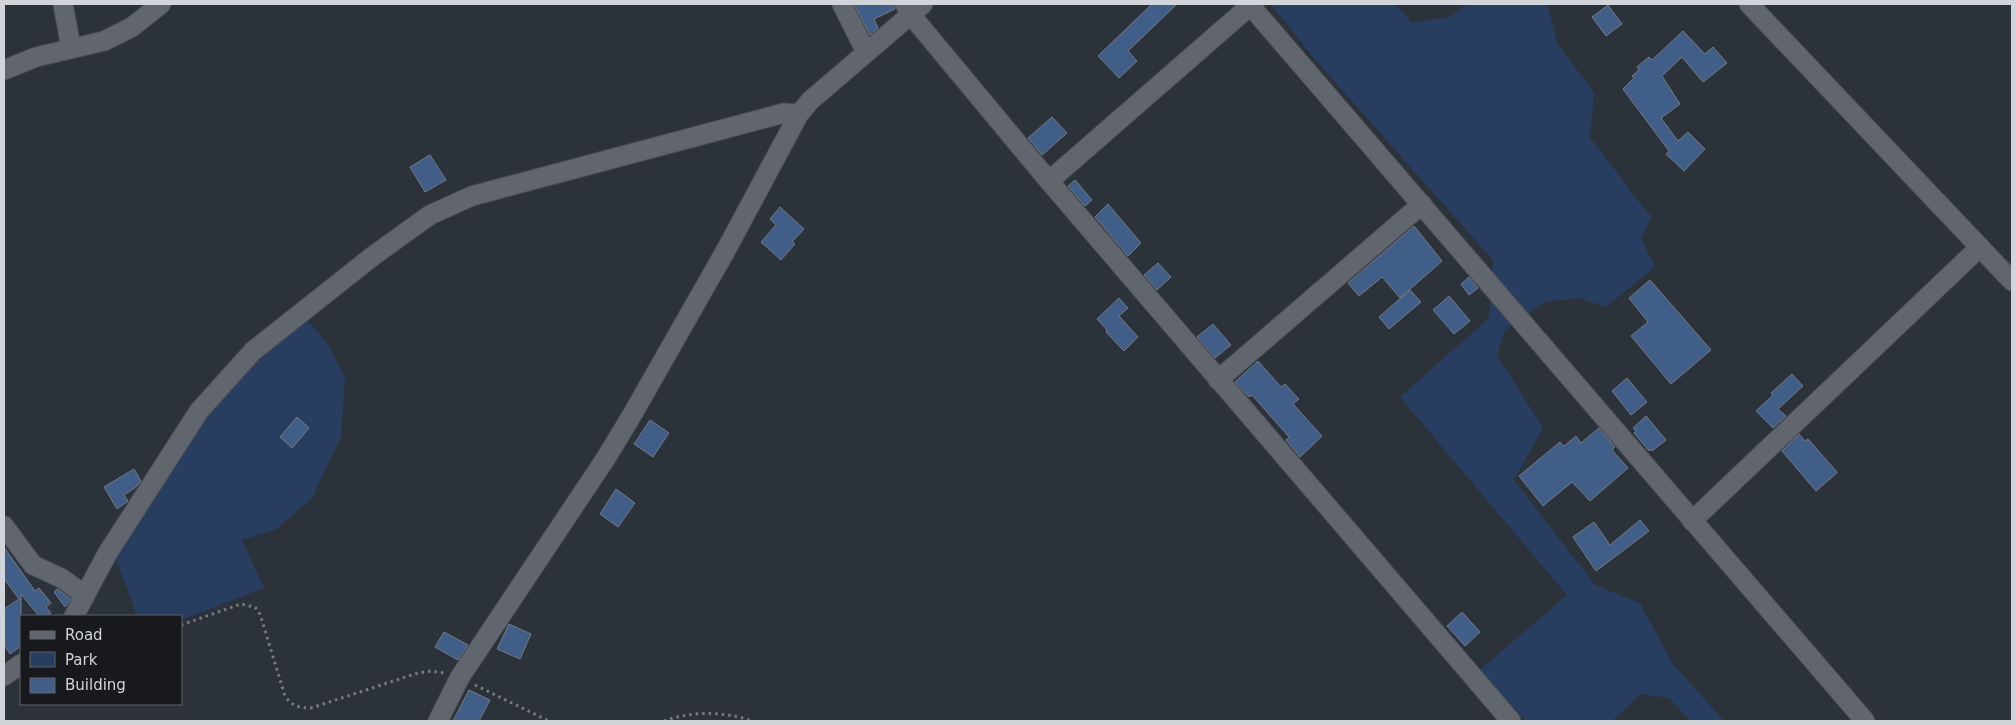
<svg xmlns="http://www.w3.org/2000/svg" width="2016" height="725" font-family="'DejaVu Sans',sans-serif">
  <style>
    .green { fill: #273e60 }
    .building { fill: #415e89; stroke: #747a83 }
    .lines { fill: none; stroke-linecap: round; stroke-linejoin: round }
    .minor-casing { stroke: #4a4e54; stroke-width: 21 }
    .path { stroke: #767b81; stroke-width: 3; stroke-dasharray: 2.5 4; stroke-linecap: butt }
    .minor { stroke: #60656e; stroke-width: 19 }
  </style>
  <rect width="100%" height="100%" fill="#2c3239"/>
  <g class="green">
    <path d="M1271,4h124l17,19 37,-6 18,-13h78l4,5 8,34 37,50 -4,45c22,25 39,54 62,79l-11,21 14,29 -49,40 -27,-9 -34,4 -40,28 -8,25 46,73 -29,52 81,105 45,18 32,60 52,58h-33l-22,-23 -28,-4 -29,27h-87l-45,-51 87,-75 -167,-198 89,-79 4,-58 -182,-205z"/>
    <path d="M306,318l21,25 18,35 -4,59 -29,61 -37,32 -33,10 22,48 -83,32v-4h-44l-22,-60 91,-139 52,-61z"/>
  </g>
  <g class="building">
    <path d="M854,4h40l1,5 -21,10 4,9 -8,7z"/>
    <path d="M1152,4h25l-49,47 9,10 -18,17 -21,-22z"/>
    <path d="M1608,5l14,19 -16,12 -14,-19z"/>
    <path d="M1683,31l22,23 8,-7 14,16 -24,19 -21,-25 -20,19 18,28 -19,14 17,23 10,-9 17,17 -21,22 -18,-17 3,-3 -46,-62 11,-11 -2,-2 7,-6 -2,-3 12,-10 3,3z"/>
    <path d="M1052,117l15,16 -25,22 -14,-17z"/>
    <path d="M430,155l16,25 -21,12 -15,-25z"/>
    <path d="M1075,180l17,20 -7,6 -17,-20z"/>
    <path d="M1108,204l33,39 -13,13 -33,-39z"/>
    <path d="M780,207l24,22 -12,13 3,2 -14,16 -20,-18 15,-17 -6,-6z"/>
    <path d="M1414,226l28,35 -42,37 -18,-21 -23,19 -11,-13z"/>
    <path d="M1158,263l13,14 -14,13 -13,-15z"/>
    <path d="M1469,277l9,11 -9,7 -8,-11z"/>
    <path d="M1650,280l61,70 -40,34 -40,-48 17,-14 -19,-24z"/>
    <path d="M1410,290l11,12 -32,27 -10,-12z"/>
    <path d="M1449,296l21,25 -16,13 -21,-24z"/>
    <path d="M1119,298l9,10 -9,8 19,21 -14,14 -18,-19 1,-2 -10,-11z"/>
    <path d="M1213,324l18,21 -16,13 -18,-21z"/>
    <path d="M1258,361l23,26 4,-3 14,15 -6,5 29,32 -22,21 -14,-17 3,-3 -37,-42 -3,2 -14,-15z"/>
    <path d="M1792,374l11,12 -25,23 8,7 -13,12 -17,-17 17,-16 -2,-2z"/>
    <path d="M1627,378l20,24 -16,13 -19,-24z"/>
    <path d="M1646,416l20,24 -14,11 -1,-2 -2,2 -15,-18 2,-2 -3,-3z"/>
    <path d="M297,417l12,11 -17,20 -12,-11z"/>
    <path d="M650,420l19,13 -16,24 -19,-13z"/>
    <path d="M1599,428l16,19 -3,3 16,18 -38,33 -18,-19 -29,24 -24,-30 41,-34 4,4 12,-10 5,7z"/>
    <path d="M1799,434l6,7 3,-2 28,32 1,2 -21,18 -34,-40z"/>
    <path d="M134,469l7,12 -5,6 -12,8 4,6 -11,8 -13,-22z"/>
    <path d="M616,489l19,14 -17,24 -18,-13z"/>
    <path d="M1640,520l9,11 -53,40 -23,-34 21,-15 16,23z"/>
    <path d="M4,547l31,44 4,-3 12,15 -5,4 5,6 -5,3h-7l-18,-22v52l-11,8 -6,-9v-36l15,-10 -15,-20z"/>
    <path d="M57,589l14,10 -6,8 -11,-15z"/>
    <path d="M1462,612l18,20 -15,14 -18,-20z"/>
    <path d="M509,624l22,10 -11,25 -23,-10z"/>
    <path d="M444,632l24,13 -10,15 -23,-13z"/>
    <path d="M469,690l21,10 -11,21h-26z"/>
  </g>
  <g class="lines">
    <defs>
      <g id="minor">
        <path d="M63,4l8,44"/>
        <path d="M842,4l24,48"/>
        <path d="M905,4l6,11 138,166 462,540"/>
        <path d="M1249,4l616,717"/>
        <path d="M1749,4l263,277"/>
        <path d="M4,70l32,-13 68,-16 28,-14 29,-23"/>
        <path d="M1049,181l202,-176"/>
        <path d="M1218,380l204,-176"/>
        <path d="M1692,521l288,-274"/>
        <path d="M4,526l29,39 28,13 24,17"/>
        <path d="M74,616l33,-62 92,-143 54,-60 120,-95 43,-31 14,-10 42,-19 312,-83 15,1"/>
        <path d="M4,676l17,-12"/>
        <path d="M438,721l22,-44 146,-219 26,-43 94,-165 73,-136 12,-14 112,-96"/>
      </g>
    </defs>
    <use href="#minor" class="minor-casing"/>
    <g class="path">
      <path d="M181,625l60,-21 14,3 5,7 25,82c7,10 14,12 26,12l107,-35 13,-2 13,2"/>
      <path d="M475,685l74,36"/>
      <path d="M664,721c28,-10 60,-10 88,0"/>
    </g>
    <use href="#minor" class="minor"/>
  </g>
  <rect width="2016" height="725" fill="none" stroke="#d1d5da" stroke-width="10"/>
  <rect x="20" y="615" width="162" height="90" fill="#17191d" stroke="#616469"/>
  <rect x="30" y="631" width="25" height="8" fill="#60656e" stroke="#616469"/>
  <text x="65" y="640" font-size="15" fill="#d1d5da">Road</text>
  <rect x="30" y="652" width="25" height="15" fill="#273e60" stroke="#616469"/>
  <text x="65" y="665" font-size="15" fill="#d1d5da">Park</text>
  <rect x="30" y="678" width="25" height="15" fill="#415e89" stroke="#616469"/>
  <text x="65" y="690" font-size="15" fill="#d1d5da">Building</text>
</svg>
